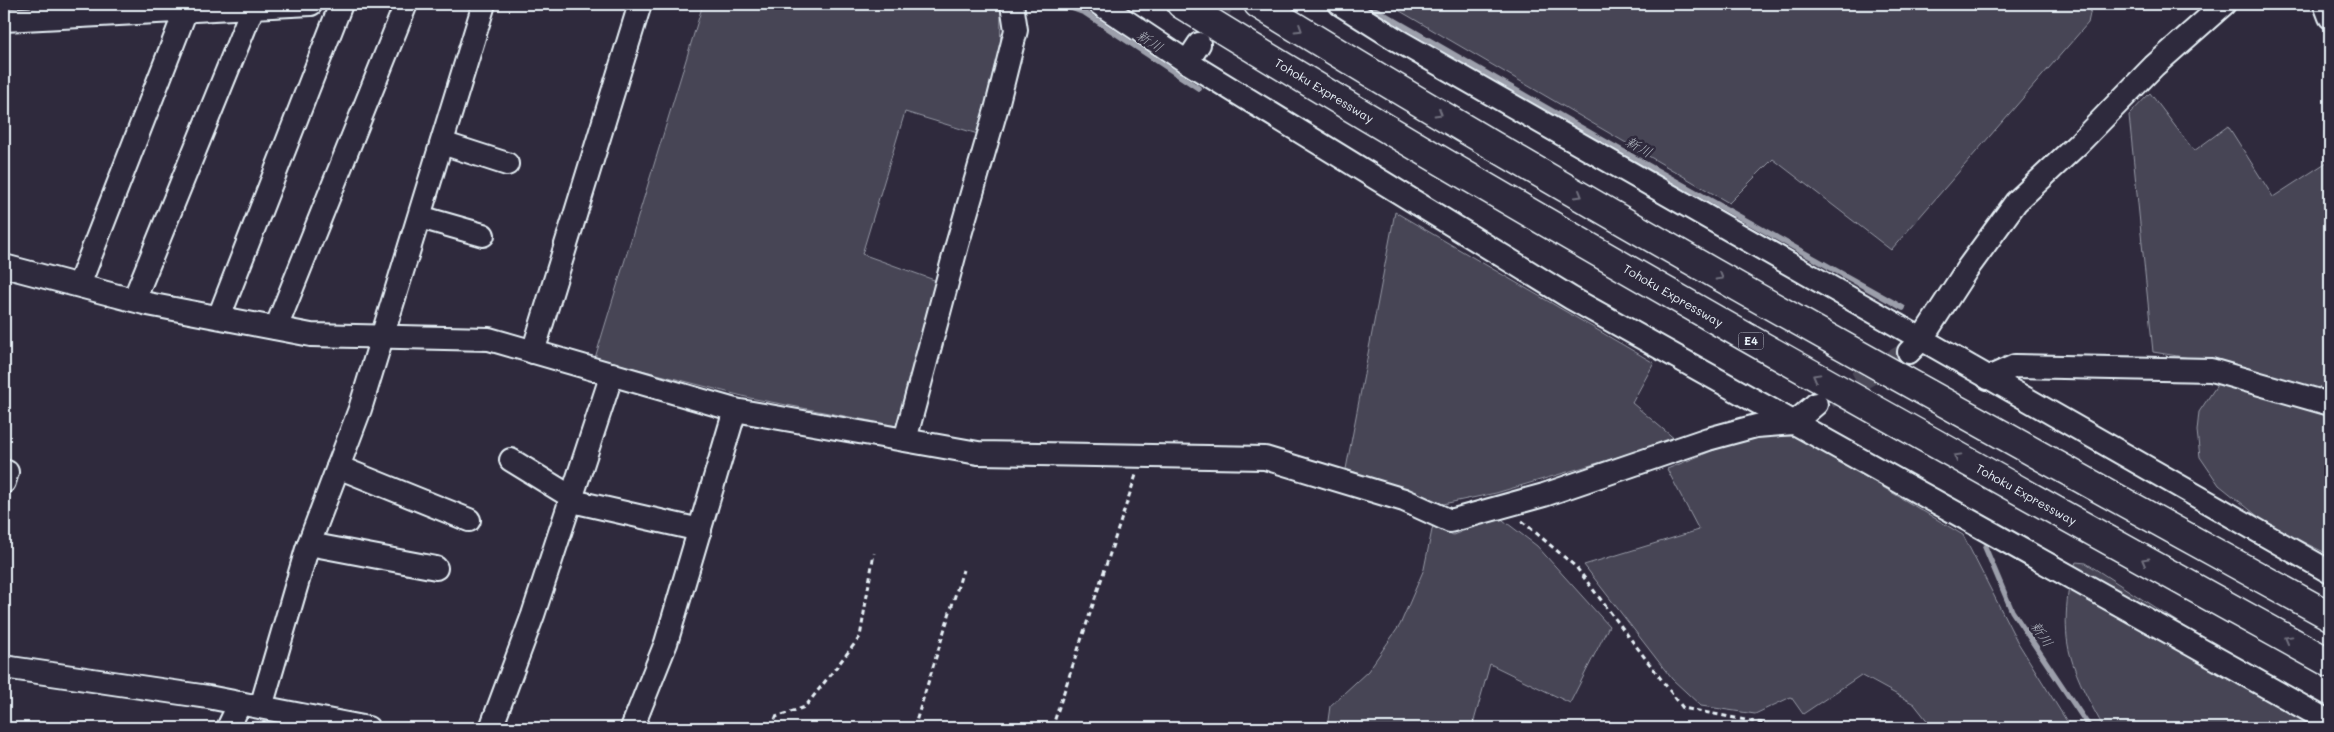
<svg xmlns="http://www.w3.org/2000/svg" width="2334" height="732" font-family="Mali,'Klee One',sans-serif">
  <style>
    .green { fill: #464455; stroke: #979aa6 }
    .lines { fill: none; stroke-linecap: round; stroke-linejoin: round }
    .stream { stroke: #9c9fab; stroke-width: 5.5 }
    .minor-tunnel { stroke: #4b4859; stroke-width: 22; stroke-dasharray: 22 11; stroke-linecap: butt }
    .minor-casing { stroke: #e8f1f8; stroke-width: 26 }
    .highway-casing { stroke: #e8f1f8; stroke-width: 31 }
    .path { stroke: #e8f1f8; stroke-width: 3; stroke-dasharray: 5 4; stroke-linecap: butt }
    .minor { stroke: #2f2a3d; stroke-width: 22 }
    .highway { stroke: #2f2a3d; stroke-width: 28 }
    .oneway { stroke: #70707e }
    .labels { text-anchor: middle; stroke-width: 5; stroke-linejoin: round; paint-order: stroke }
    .shield { fill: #2f2a3d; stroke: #b0b5c0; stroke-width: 1 }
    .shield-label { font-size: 11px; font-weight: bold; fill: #e8f1f8 }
    .street-label { font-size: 12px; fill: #e8f1f8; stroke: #2f2a3d }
    .water-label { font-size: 14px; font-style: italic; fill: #afb4be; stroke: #2f2a3d }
  </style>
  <rect width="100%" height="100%" fill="#2f2a3d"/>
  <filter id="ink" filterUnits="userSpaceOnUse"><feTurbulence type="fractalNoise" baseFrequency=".02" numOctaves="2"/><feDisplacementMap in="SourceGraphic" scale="10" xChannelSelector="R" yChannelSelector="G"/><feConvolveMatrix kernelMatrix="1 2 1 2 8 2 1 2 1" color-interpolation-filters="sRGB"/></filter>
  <g filter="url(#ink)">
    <g class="green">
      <path d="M703,4h298l-1,76 -22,54 -73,-22 -43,142 75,27 -40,145 -147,-28 -155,-40z"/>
      <path d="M1388,4h704l-4,19 -197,227 -118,-91 -44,44z"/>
      <path d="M2150,93l44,58 34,-25 45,71 57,-37v395l-60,-29 -51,-41 -19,-28 -3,-26 2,-19 26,-39 20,-6 -92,-15 -24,-237z"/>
      <path d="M1395,212l259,151 -22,40 44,37 -180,53 -53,11 -97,-35z"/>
      <path d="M1765,434l34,3 164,98 54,106 54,87h-138l-19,-24 -53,-29 -58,39 -12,-17 -36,17 -54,-8 -29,-27 -88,-114 115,-35 -32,-61 72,-29z"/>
      <path d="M1499,517l38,29 72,80 -39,77 -80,-39 -18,64h-145l3,-22 38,-35 32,-46 24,-56 9,-44 20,10z"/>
      <path d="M2076,562l10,1 189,122 54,43h-225c-13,-23 -27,-48 -34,-74 -7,-24 -4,-69 6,-92z"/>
    </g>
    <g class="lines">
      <g class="stream">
        <path d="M1060,4l25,9 113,75"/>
        <path d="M1366,4l240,138 297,166"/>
        <path d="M1985,547l27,64 78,117"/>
      </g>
      <g class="minor-tunnel">
        <path d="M1203,37l20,-33"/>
        <path d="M1828,398l81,-46"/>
      </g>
      <defs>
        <g id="minor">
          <path d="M1100,4l87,58 384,236 759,424"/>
          <path d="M1340,4l57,36 933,532"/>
          <path d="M2325,4l5,13"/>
          <path d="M4,20l307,-16"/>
          <path d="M1187,62l12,-18"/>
          <path d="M442,143l65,21"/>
          <path d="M420,217l63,18"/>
          <path d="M4,266l144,38 163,31 178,4 246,71 243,43 287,5 139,42 46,21 94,-26 164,-56 48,-13 38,-3 22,-19"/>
          <path d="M79,285l107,-275"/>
          <path d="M134,300l119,-293"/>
          <path d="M219,317l122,-313"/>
          <path d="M276,328l130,-324"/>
          <path d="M533,352l107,-348"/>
          <path d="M1909,352l12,-12 46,-71 49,-67 61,-57 77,-79 70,-62"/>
          <path d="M1988,378l27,-12 196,4 119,34"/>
          <path d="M905,440l52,-195 39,-135 20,-80 -4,-26"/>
          <path d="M511,460l70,43 119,27"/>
          <path d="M338,467l131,53"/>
          <path d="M4,471l3,1 -3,10"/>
          <path d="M309,544l127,24"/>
          <path d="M4,667l204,30 160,31"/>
          <path d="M261,707l46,-158 53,-140 124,-405"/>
          <path d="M228,728l12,-25"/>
          <path d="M491,728l42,-113 79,-241"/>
          <path d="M632,728l34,-85 69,-233"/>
        </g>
        <g id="highway">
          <path d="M1181,4c376,232 763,445 1149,659"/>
          <path d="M1258,4c350,216 712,413 1072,612"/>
        </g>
      </defs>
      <use href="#minor" class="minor-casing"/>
      <use href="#highway" class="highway-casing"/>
      <g class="path">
        <path d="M1522,521l54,46 107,141 83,16 6,4"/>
        <path d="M772,728l4,-11 29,-10 55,-70 14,-84"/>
        <path d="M914,728l49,-158"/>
        <path d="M1052,728l84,-253"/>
      </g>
      <use href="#minor" class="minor"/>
      <use href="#highway" class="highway"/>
    </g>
    <defs><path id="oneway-chevron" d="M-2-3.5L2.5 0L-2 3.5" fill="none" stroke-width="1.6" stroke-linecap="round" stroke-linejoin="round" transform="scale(1.25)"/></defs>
    <g class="oneway">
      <use href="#oneway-chevron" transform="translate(1299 29) rotate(32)"/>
      <use href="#oneway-chevron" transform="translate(1439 113) rotate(31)"/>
      <use href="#oneway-chevron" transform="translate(1579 195) rotate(30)"/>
      <use href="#oneway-chevron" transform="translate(1720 277) rotate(30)"/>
      <use href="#oneway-chevron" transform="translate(1816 377) rotate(-151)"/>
      <use href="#oneway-chevron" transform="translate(1957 457) rotate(-151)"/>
      <use href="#oneway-chevron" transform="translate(2145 561) rotate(-151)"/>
      <use href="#oneway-chevron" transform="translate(2288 639) rotate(-151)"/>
    </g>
  </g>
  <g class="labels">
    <rect class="shield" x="1738.5" y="332.5" width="25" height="17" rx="4"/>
    <g class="shield-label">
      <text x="1751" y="345">E4</text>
    </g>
    <g class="street-label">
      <text transform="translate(1324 91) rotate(31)" y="4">Tohoku Expressway</text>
      <text transform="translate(1673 296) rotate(30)" y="4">Tohoku Expressway</text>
      <text transform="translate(2026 495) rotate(29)" y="4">Tohoku Expressway</text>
    </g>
    <g class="water-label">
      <text transform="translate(1150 41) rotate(34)" y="5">新川</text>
      <text transform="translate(1639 147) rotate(29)" y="5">新川</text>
      <text transform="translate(2042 634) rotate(56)" y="5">新川</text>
    </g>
  </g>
  <rect width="2334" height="732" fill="none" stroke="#2f2a3d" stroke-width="20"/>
  <rect x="10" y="10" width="2314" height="712" fill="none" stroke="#e8f1f8" stroke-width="2" filter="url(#ink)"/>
</svg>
